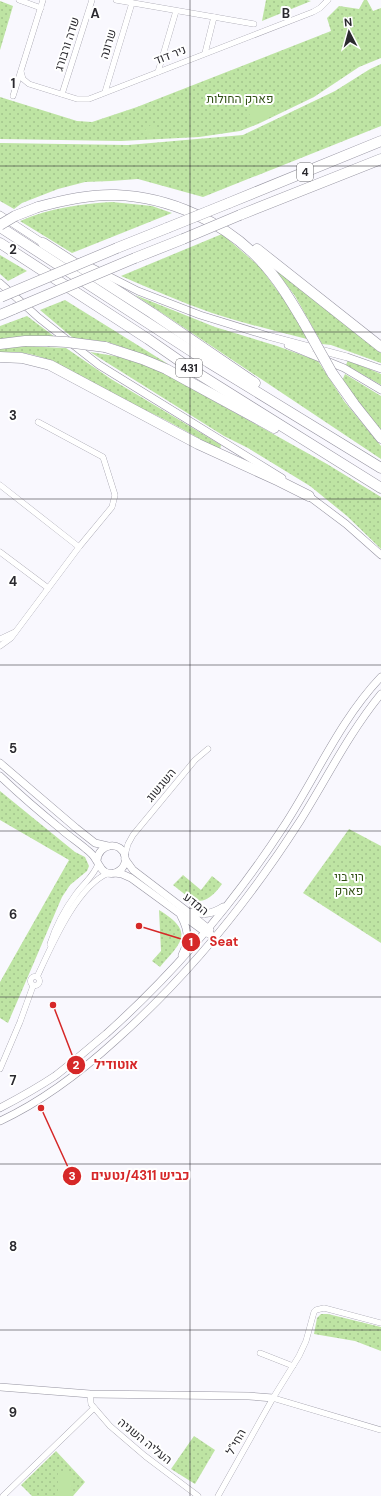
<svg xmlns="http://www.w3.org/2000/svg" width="381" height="1496" font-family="'DM Sans',Heebo,sans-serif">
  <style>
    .grass { fill: url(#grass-dots) }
    .garden { fill: #bee4a3 }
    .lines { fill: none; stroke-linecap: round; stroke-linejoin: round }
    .street-casing { stroke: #9593a0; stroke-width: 6 }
    .secondary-casing { stroke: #9593a0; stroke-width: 8 }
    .highway-casing { stroke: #9593a0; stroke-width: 11 }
    .street { stroke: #fff; stroke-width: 5.5 }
    .secondary { stroke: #fff; stroke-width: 7 }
    .highway { stroke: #fff; stroke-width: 10 }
    .highway-bridge-casing { stroke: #9593a0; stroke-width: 11; stroke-linecap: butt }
    .highway-bridge { stroke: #fff; stroke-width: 10 }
    .grid { fill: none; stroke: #2b2a2f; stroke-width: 1; stroke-opacity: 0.55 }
    .labels { text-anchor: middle; stroke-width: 4; stroke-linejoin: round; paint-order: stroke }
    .shield { fill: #fff; stroke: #6b6a6d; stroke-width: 1 }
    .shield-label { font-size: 11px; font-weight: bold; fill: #2b2a2f }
    .street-label { font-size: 12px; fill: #2b2a2f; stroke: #fff }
    .park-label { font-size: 12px; fill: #325115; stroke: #fff }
    .grid-label { font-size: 13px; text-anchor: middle; font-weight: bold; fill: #2b2a2f; stroke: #fff; stroke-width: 4; stroke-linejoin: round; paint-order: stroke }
    .leader { fill: none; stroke: #d62828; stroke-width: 1.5 }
    .callout-dot { fill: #d62828; stroke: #fff; stroke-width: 1.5 }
    .mark-label { font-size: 12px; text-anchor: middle; font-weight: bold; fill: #fff }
    .callout-label { font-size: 13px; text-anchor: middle; font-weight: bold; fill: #d62828; stroke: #fff; stroke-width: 4; stroke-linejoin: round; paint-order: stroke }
  </style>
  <defs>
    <pattern id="grass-dots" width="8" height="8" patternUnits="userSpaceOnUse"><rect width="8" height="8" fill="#bee4a3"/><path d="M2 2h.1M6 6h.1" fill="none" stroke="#a3c48d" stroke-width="1.8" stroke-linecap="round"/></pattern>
  </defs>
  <rect width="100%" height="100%" fill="#f9f8fe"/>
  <g class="grass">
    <path d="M266,0h41l4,1 -49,20z"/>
    <path d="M364,0h3l6,11 8,-3v50l-22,9 -45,30 -56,27 -18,7 -41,6 -78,4 -121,-2v-42l77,24 15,1 45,-15 194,-76 -4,-13 12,-12 20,3z"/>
    <path d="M0,1l13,5 -13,44z"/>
    <path d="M381,64v62l-178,71 -65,-18 -27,2 -26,1 -27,7 -36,14 -8,6 -14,-8v-58l128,2 115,-10 92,-44 35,-22z"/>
    <path d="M112,202l40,4 20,7 -100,40 -52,-32c30,-13 60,-17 92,-19z"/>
    <path d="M222,234l38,33 34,46 13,26c-32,-8 -64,-16 -95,-26 -31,-11 -61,-24 -91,-37z"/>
    <path d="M0,255l27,16 -19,10 -8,-7z"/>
    <path d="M273,267l108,86v10l-50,-18 -9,-1 -27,-48z"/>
    <path d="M135,295l80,32 62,19 41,15 26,40 37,45v13z"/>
    <path d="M65,300l103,64 -60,-22 -35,-4 -33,-28z"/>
    <path d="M27,316l28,21 -55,2v-13z"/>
    <path d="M20,346l46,2 45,31 110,66 -1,5c-24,-13 -47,-27 -71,-38 -8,-4 -17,-7 -25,-11 -38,-19 -79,-55 -124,-48v-5z"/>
    <path d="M90,352l43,7 27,12 167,93 54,33v52l-34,-33 -37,-30 -62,-38 -24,-12z"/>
    <path d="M348,360l33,14v11l-35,-20z"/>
    <path d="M345,374l36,22v34l-39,-49z"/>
    <path d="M0,791l75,61 10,5 4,9 -2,5 -17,14 -8,12 -54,126 -8,-5v-36l69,-122 -69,-40z"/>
    <path d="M349,829l32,17v97l-78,-50z"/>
    <path d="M183,875l18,15 11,-14 10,8c-19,26 -28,18 -49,1z"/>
    <path d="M159,910c36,22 23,32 1,57l-8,-6 9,-10z"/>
    <path d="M321,1314h7l53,13v24l-26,-10 -41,-7 3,-16z"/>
    <path d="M194,1436l21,14 -20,34 -24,-15z"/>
    <path d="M56,1451l29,31 -12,14h-41l-11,-11z"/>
  </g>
  <g class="garden">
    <path d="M269,101l6,13 -21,10 -6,-13z"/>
    <path d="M153,123l6,7 -8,8 -7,-7z"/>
    <rect x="58" y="1471" width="15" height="25"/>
  </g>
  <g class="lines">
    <defs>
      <g id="street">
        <path d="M19,0l22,8"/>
        <path d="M116,0l98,17 -9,36"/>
        <path d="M214,17l40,7"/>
        <path d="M21,72l2,7 6,5 48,15h12l224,-87 7,-4 8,-8"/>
        <path d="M158,72l18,-61"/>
        <path d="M105,92l27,-89"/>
        <path d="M62,94l30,-94"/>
        <path d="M13,96l30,-96"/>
        <path d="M0,485l79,62"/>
        <path d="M0,552l48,36"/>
        <path d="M0,639l15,-7"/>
        <path d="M0,646l11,-8 68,-91 33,-40 3,-12 -12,-38 -65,-35"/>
        <path d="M125,855l3,-11 5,-9 62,-75 13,-11"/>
        <path d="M50,944c6,-19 15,-35 26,-50 8,-11 18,-18 22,-30"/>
        <circle cx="35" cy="981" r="4.5"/>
        <path d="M37,977c14,-30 40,-92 72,-104"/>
        <path d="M0,1069l20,-47 13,-36"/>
        <path d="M260,1353l33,13"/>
        <path d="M90,1394l1,10 19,22 35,30 53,40"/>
        <path d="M273,1398l108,32"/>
        <path d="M3,1496l91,-88"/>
        <path d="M218,1496l55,-98 26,-42 7,-15 8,-29 2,-2 8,-2 57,15"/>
      </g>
      <g id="secondary">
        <path d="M0,215l46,30"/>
        <path d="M81,262l57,29 62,24 68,21 79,21 34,12"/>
        <path d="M0,283l39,35 60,47 183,113"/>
        <path d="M288,345l56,23 37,22"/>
        <path d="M306,494l40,30 35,31"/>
        <path d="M0,763l76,65 19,15 13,3"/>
        <path d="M0,776c20,19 41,37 62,54 8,7 16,12 24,19 4,3 8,7 10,11 3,4 4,9 9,12 10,5 22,-4 20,-15 -3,-17 -27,-14 -28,4"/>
        <path d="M125,859l8,11 55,42 22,18"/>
        <path d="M115,873l7,1 9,4 74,54 10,5"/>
        <path d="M191,912c12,3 21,2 32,-5"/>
        <path d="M181,916c8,15 8,25 1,39"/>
        <path d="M0,1108c19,-10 37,-20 55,-32 17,-13 34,-28 51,-42 68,-61 128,-131 178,-208 32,-49 56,-106 97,-149"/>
        <path d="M0,1121c43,-20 81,-49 116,-81 72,-64 132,-138 184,-219 27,-43 49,-88 81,-127"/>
        <path d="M0,1387l90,7 159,2 24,2"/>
      </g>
      <g id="highway">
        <path d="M229,203l152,-62"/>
        <path d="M38,207c25,-7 52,-13 78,-12 54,2 108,27 144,65 18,19 31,41 44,63"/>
        <path d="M240,215l141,-56"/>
        <path d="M0,227l208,135 173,106"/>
        <path d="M0,243l148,96 46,32 187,117"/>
        <path d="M43,243l109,70 103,70"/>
        <path d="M117,248l50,-20"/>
        <path d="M257,249l124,98"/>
        <path d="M135,258l48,-19"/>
        <path d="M0,315l14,-6"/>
        <path d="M0,344l25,-3h23"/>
        <path d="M105,347l37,12 24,10 108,59"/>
        <path d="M0,357l22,1 28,7 148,79 81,37 30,15"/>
        <path d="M332,373l22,31 27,34"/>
      </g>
    </defs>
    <use href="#street" class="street-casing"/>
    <use href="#secondary" class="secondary-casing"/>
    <use href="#highway" class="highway-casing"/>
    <use href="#street" class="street"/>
    <use href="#secondary" class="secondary"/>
    <use href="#highway" class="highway"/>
    <defs>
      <g id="highway-bridge">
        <path d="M0,225l15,-9 23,-9"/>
        <path d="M167,228l62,-25"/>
        <path d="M183,239l57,-24"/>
        <path d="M1,297l116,-49"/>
        <path d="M14,309l121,-51"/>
        <path d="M304,323l28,50"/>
        <path d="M48,341l18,1 39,5"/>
      </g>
    </defs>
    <use href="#highway-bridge" class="highway-bridge-casing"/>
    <use href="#highway-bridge" class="highway-bridge"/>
  </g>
  <path class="grid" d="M190,0v1496M0,166h381M0,332h381M0,499h381M0,665h381M0,831h381M0,997h381M0,1164h381M0,1330h381"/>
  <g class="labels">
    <g class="shield">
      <rect x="297" y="163" width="16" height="18" rx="3"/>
      <rect x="176" y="359" width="26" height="18" rx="3"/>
    </g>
    <g class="shield-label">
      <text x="305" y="176">4</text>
      <text x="189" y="372">431</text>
    </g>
    <g class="street-label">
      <text transform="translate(67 44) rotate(-72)" y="4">שדה ורבורג</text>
      <text transform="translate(108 44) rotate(-73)" y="4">שרונה</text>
      <text transform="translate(170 55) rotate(-21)" y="4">ניר דוד</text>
      <text transform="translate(161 785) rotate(-50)" y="4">השגשוג</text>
      <text transform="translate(196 904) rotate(38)" y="4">המדע</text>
      <text transform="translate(145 1441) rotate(39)" y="4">העליה השניה</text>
      <text transform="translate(236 1442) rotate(-61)" y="4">החי"ל</text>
    </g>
    <g class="park-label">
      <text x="240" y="103">פארק החולות</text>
      <text x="349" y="881">רוי בוי<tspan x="349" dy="14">פארק</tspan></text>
    </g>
  </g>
  <g class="grid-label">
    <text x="95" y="18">A</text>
    <text x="286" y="18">B</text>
    <text x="13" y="88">1</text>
    <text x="13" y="254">2</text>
    <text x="13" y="420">3</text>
    <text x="13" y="586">4</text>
    <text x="13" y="753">5</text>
    <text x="13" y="919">6</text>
    <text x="13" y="1085">7</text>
    <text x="13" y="1251">8</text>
    <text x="13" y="1417">9</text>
  </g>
  <path class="leader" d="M139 926L191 942M53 1005L76 1065M41 1108L72 1176"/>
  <g class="callout-dot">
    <circle cx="139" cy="926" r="4"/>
    <circle cx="53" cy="1005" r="4"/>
    <circle cx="41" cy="1108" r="4"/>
    <circle cx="191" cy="942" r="10"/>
    <circle cx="76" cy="1065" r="10"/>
    <circle cx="72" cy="1176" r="10"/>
  </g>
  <g class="mark-label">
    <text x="191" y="946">1</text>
    <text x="76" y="1069">2</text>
    <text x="72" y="1180">3</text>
  </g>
  <g class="callout-label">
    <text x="224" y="946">Seat</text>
    <text x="116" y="1069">אוטודיל</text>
    <text x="140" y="1180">כביש 4311/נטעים</text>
  </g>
  <g transform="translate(349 32) rotate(354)" stroke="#ffffff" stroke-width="3" paint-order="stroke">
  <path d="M0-3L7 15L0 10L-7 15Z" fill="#2b2a2f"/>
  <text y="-6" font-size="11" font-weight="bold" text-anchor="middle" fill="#2b2a2f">N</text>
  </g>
</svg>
